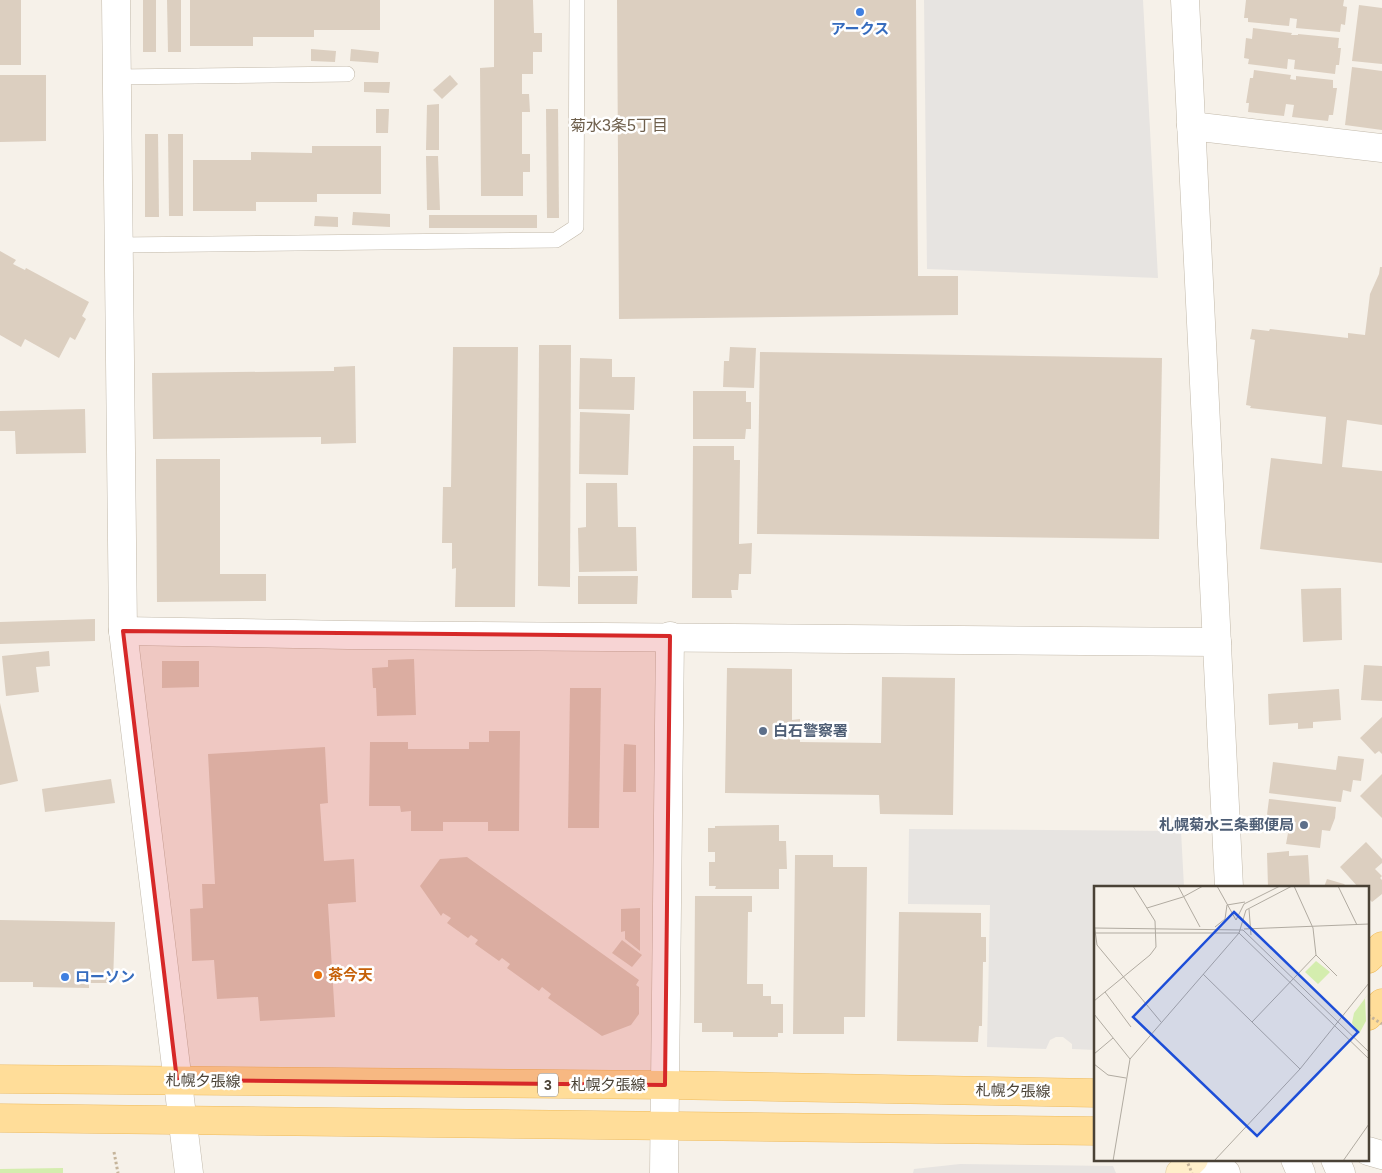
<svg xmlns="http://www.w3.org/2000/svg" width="1382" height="1173" font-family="Helvetica,'Noto Sans JP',sans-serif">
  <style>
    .green { fill: #d4edae }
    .parking { fill: #e7e4e1 }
    .building { fill: #dccfc0 }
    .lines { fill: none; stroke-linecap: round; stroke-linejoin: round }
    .service-casing { stroke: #c2b9aa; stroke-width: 16 }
    .minor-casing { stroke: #c2b9aa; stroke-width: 29 }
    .tertiary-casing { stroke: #c2b9aa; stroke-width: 29 }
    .secondary-casing { stroke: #dac495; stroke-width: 29 }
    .primary-casing { stroke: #efbc5e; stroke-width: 29 }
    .path { stroke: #c5b49a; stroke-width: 3; stroke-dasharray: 2.5 2.5; stroke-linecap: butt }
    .service { stroke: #fff; stroke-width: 15 }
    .minor { stroke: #fff; stroke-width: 28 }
    .tertiary { stroke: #fff; stroke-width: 28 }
    .secondary { stroke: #ffefca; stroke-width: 28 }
    .primary { stroke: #fd9; stroke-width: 28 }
    .path-bridge { stroke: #c5b49a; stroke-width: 3; stroke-dasharray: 2.5 2.5; stroke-linecap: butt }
    .marked { fill: #d62828; fill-opacity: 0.2; stroke: #d62828; stroke-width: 4; stroke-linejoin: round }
    .shop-dot { fill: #3f7fe0; stroke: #fff; stroke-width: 2 }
    .service-dot { fill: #5c6f8a; stroke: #fff; stroke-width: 2 }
    .food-dot { fill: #e8710a; stroke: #fff; stroke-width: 2 }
    .labels { text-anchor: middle; stroke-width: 5; stroke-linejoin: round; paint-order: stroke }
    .shield { fill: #fff; stroke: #807b72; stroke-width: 1 }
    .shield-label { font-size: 14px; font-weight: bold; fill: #4a4236 }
    .shop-label { font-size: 15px; font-weight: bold; fill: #366cbe; stroke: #fff }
    .service-label { font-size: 15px; font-weight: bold; fill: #4e5e75; stroke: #fff; text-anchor: start }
    .food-label { font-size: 15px; font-weight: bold; fill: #c56008; stroke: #fff; text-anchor: start }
    .street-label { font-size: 15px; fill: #4a4236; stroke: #fff }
    .neighbourhood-label { font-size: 16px; fill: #6e5f4c; stroke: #fff }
    .inset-road { fill: none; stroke: #b1aba1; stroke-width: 1 }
    .view { fill: #1d4ed8; fill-opacity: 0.15; stroke: #1d4ed8; stroke-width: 2.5 }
    .inset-edge { fill: none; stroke: #4a4236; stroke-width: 2.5 }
  </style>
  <rect width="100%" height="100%" fill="#f6f1e9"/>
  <path class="green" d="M63,1168v5h-63v-4z"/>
  <g class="parking">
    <path d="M924,0h219l15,278 -231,-9z"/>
    <path d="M909,829l272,2 3,56h-88v163l-24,-1v-5l-9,-7h-7l-6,3 -4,9 -59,-2 3,-142 -82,-1z"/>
    <path d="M960,1164l153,2 3,7h-203l1,-4z"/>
  </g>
  <g class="building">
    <rect x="0" y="0" width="21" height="65"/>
    <rect x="143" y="0" width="13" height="52"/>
    <path d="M167,0h14v52h-13z"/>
    <path d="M190,0h190v30h-66v7h-61v9h-63z"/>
    <path d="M494,0h39l1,33h8v19h-9v22h-11v20h7l1,18h-8v42h8v18h-7v24h-42l-1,-128 14,-1z"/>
    <path d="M617,0h299l2,276h40v39l-339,4z"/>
    <path d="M1246,0h98l-1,6 4,1 -2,18 -4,-1 -1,8 -44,-4 1,-9 -7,-1 -1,8 -41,-4v-4h-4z"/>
    <path d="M1359,5l23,3v56l-30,-3z"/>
    <path d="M1253,28l39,5 -1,2h7v-1l41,4 -1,10h3l-2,17h-3l-1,9 -41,-5 1,-9 -7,-1 -1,10 -39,-5 1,-5 -5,-1 2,-20 6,1z"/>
    <path d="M311,49l25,2 -1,11 -24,-1z"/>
    <path d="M351,49l28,3 -1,11 -28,-2z"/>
    <path d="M1352,67l30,4v59l-37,-5z"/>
    <path d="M1254,70l37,5 -1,4 6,1v-4l37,4v8h4l-4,27h-4l-1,6 -36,-4 2,-12 -8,-1 -2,12 -36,-4 1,-9h-3l4,-25h3z"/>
    <path d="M0,75h46v66l-46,1z"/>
    <path d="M450,75l8,9 -16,15 -9,-9z"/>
    <path d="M364,82h26l-1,11 -25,-1z"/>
    <path d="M439,104v46h-13l1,-45z"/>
    <path d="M376,109h13l-1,24h-12z"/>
    <path d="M546,109h12l1,109h-12z"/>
    <path d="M145,134h13l1,83h-14z"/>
    <path d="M168,134h15v82h-14z"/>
    <path d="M312,146h69v48h-64v8h-61v9h-63v-51h58v-8l61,1z"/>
    <path d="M426,156h12l2,54h-13z"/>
    <path d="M353,212l37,2v13l-38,-2z"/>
    <rect x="429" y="215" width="108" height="13"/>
    <path d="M315,216l23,1v10l-24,-1z"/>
    <path d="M0,251l16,9 -3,4 12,6 1,-2 63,34 -7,14 4,3 -11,21 -5,-3 -11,21 -34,-19 -4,8 -21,-12z"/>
    <path d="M1380,267h2v158l-35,-5 -5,47 40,4v92l-122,-14 11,-91 51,6 4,-47 -76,-9 1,-2 -5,-1 9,-65 -5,-1 2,-10 17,2 1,-2 78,9v-5l17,2 5,-41 9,-20z"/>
    <path d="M539,345h32l-1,242 -32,-1z"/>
    <path d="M453,347h65l-3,260h-60l1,-39 -4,1v-26h-10l1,-56h8z"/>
    <path d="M730,347l26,1 -2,40 -31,-1 1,-26h5z"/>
    <path d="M760,352l402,6 -3,181 -402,-5z"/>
    <path d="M580,358l32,1v18h23l-1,33 -55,-1z"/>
    <path d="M355,366l1,77 -35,1v-7l-168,2 -1,-66 182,-2v-4z"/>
    <path d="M693,391h53v11h5v27h-5l-1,10h-52z"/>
    <path d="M85,409l1,44 -70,1 -1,-23h-15v-20z"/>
    <path d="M580,412l50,2 -2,61 -49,-1z"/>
    <path d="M693,446h41v14h6l-1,84 13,-1 -1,31h-12l-1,16h-7l1,8h-40z"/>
    <path d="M156,459h64v115h46v27l-109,1z"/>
    <path d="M586,483h31l1,44h18l1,44 -58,1 -1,-44 8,-1z"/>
    <path d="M578,576h60l-1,28h-59z"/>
    <path d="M1341,588l1,52 -39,2 -2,-53z"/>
    <path d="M95,619v22l-95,3v-22z"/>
    <path d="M49,651l1,15 -14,1 3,25 -33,4 -4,-40z"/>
    <path d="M414,659l2,56 -39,1 -1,-28h-3l-1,-20 16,-1v-7z"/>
    <path d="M162,661h37v26l-37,1z"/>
    <path d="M1364,665l18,1v35l-21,-1z"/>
    <path d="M727,668l65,1v51l8,-1v23l81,1 1,-66 73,1 -2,137 -73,-1 -1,-19 -154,-2z"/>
    <path d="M570,688h31l-2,140h-31z"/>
    <path d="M1339,689l2,31 -28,2v6l-15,1v-6l-29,2 -1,-31z"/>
    <path d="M0,703l18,78 -18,4z"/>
    <path d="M1382,717v37l-3,-3 -4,3 -15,-16z"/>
    <path d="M489,731h31l-1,100h-31v-9h-45v9h-32v-20l-10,1 -1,-6h-31l1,-64h38v7h61v-7h20z"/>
    <path d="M624,744l12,1v47h-13z"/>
    <path d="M325,747l3,56 -8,1 4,57 30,-2 2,43 -28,2 7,113 -75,4 -2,-24 -41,2 -3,-39 -22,1 -2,-52 13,-1 -1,-24h13l-7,-130z"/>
    <path d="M1338,756l26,3 -3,22 -8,-1 -2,12 -8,-2 -2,12 -72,-9 4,-31 63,8z"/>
    <path d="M1382,774v44l-22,-22z"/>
    <path d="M111,779l4,24 -70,9 -3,-23z"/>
    <path d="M1269,799l67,8 -1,11 -5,13 -8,-1 -2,18 -34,-4 2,-11 -23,-3z"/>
    <path d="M779,825v16h7l1,28h-8v20h-64l1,-3h-7v-24h6v-10h-7v-24h7v-2z"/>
    <path d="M1366,842l16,17v4l-7,6 7,7 -2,2 2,2v14l-10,8 -4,-4v-11h-10l-18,-20z"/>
    <path d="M1289,851v5l19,-1 2,32h-42l-1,-34z"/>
    <path d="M795,855h38v12h34l-2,150h-21v17h-51z"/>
    <path d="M467,857l172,123 -3,5 3,2v27l-8,11 -29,11 -54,-38 3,-4 -9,-7 -3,4 -32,-23 3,-4 -8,-6 -3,3 -24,-17 3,-4 -7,-5 -3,3 -21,-15 4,-5 -8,-5 -2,3 -21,-30 20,-27z"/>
    <path d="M1327,879l17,5 3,3h-23z"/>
    <path d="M695,896h57v16h-4l-1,72h16v12h8v8h12v29h-5v4h-45v-5h-31v-9h-8z"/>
    <path d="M640,908v43l-15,-12v-8l-4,1v-23z"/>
    <path d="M899,912l82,1v24h5v25h-3l-1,64h-3l-1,16 -81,-1z"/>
    <path d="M0,920l115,2 -2,61h-24v5l-56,-1v-5h-33z"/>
    <path d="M622,940l20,15 -10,12 -20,-14z"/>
  </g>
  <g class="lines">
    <defs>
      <g id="service">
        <path d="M117,77l230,-3"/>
        <path d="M119,245l437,-5 20,-13 1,-227"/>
      </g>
      <g id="minor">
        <path d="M116,0l7,631 66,542"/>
        <path d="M1191,126l191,22"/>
        <path d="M123,631l225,4 869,7"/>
        <path d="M664,1173l6,-537"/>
      </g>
      <g id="tertiary">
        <path d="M1185,0l44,887"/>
        <path d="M1368,1151l14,4"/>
        <path d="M1204,1159l22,14"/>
        <path d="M1295,1159l6,14"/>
        <path d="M1335,1159l6,14"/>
      </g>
      <path id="secondary" d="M1180,1173l14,-14"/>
      <g id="primary">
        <path d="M1368,959l14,-13"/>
        <path d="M1368,1016l14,-13"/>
        <path d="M0,1079l665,6 431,8"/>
        <path d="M0,1118l1096,13"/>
      </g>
    </defs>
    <use href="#service" class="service-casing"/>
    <use href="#minor" class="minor-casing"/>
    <use href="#tertiary" class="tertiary-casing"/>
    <use href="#secondary" class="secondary-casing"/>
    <use href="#primary" class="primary-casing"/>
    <path class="path" d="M114,1152l4,21"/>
    <use href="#service" class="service"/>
    <use href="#minor" class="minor"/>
    <use href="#tertiary" class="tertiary"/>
    <use href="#secondary" class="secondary"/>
    <use href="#primary" class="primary"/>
    <g class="path-bridge">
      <path d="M1368,1015l14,9"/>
      <path d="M1186,1159l6,14"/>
    </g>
  </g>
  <path class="marked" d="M123,631l547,5 -5,449 -488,-5z"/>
  <g class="shop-dot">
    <circle cx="860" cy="12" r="5"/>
    <circle cx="65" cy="977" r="5"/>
  </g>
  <g class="service-dot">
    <circle cx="763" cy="731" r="5"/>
    <circle cx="1304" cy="825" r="5"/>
  </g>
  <circle class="food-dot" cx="318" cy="975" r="5"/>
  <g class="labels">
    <rect class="shield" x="538" y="1073.5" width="20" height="23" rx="4"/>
    <g class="shield-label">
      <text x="548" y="1090">3</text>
    </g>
    <g class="shop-label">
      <text x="860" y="34">アークス</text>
      <text x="75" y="982" text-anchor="start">ローソン</text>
    </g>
    <g class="service-label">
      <text x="773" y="736">白石警察署</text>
      <text x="1294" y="830" text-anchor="end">札幌菊水三条郵便局</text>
    </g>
    <g class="food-label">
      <text x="328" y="980">茶今天</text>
    </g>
    <g class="street-label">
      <text transform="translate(203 1081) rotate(1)" y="5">札幌夕張線</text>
      <text x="608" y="1090">札幌夕張線</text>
      <text transform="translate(1013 1091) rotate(1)" y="5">札幌夕張線</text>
    </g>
    <g class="neighbourhood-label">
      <text x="619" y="131">菊水3条5丁目</text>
    </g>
  </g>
  <g transform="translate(1094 886)">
    <rect width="275" height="275" fill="#f6f1e9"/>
    <path d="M222,75l14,11 -12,12 -13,-12zM275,107l-4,5 1,23 -7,13 -7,-11 2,-10z" fill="#d4edae"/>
    <path class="inset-road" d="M84,0l22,41M123,0l19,34M244,0l19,39M133,19l18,-3M53,22l36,-11 20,-11M155,23l2,26M142,34l8,-16 36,-18M0,37l3,22 64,77M121,41l10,-8 2,-14M0,42l149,2 126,122M150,43l125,-5M0,47h145l130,126M222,69l21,21M109,88l97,95M11,106l26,35M0,115l56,-46 6,-8 -1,-26 -22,-35M0,128l36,45M158,136l64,-67 -3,-27 -19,-42M0,168l19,-16M0,178l14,11 18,3M19,275l17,-102 109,-126 7,-23 46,-24M120,275l86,-92 69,-86M249,275l26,-37"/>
    <path class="view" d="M140,26l124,120 -101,104 -124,-119z"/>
    <rect width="275" height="275" class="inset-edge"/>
  </g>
</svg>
